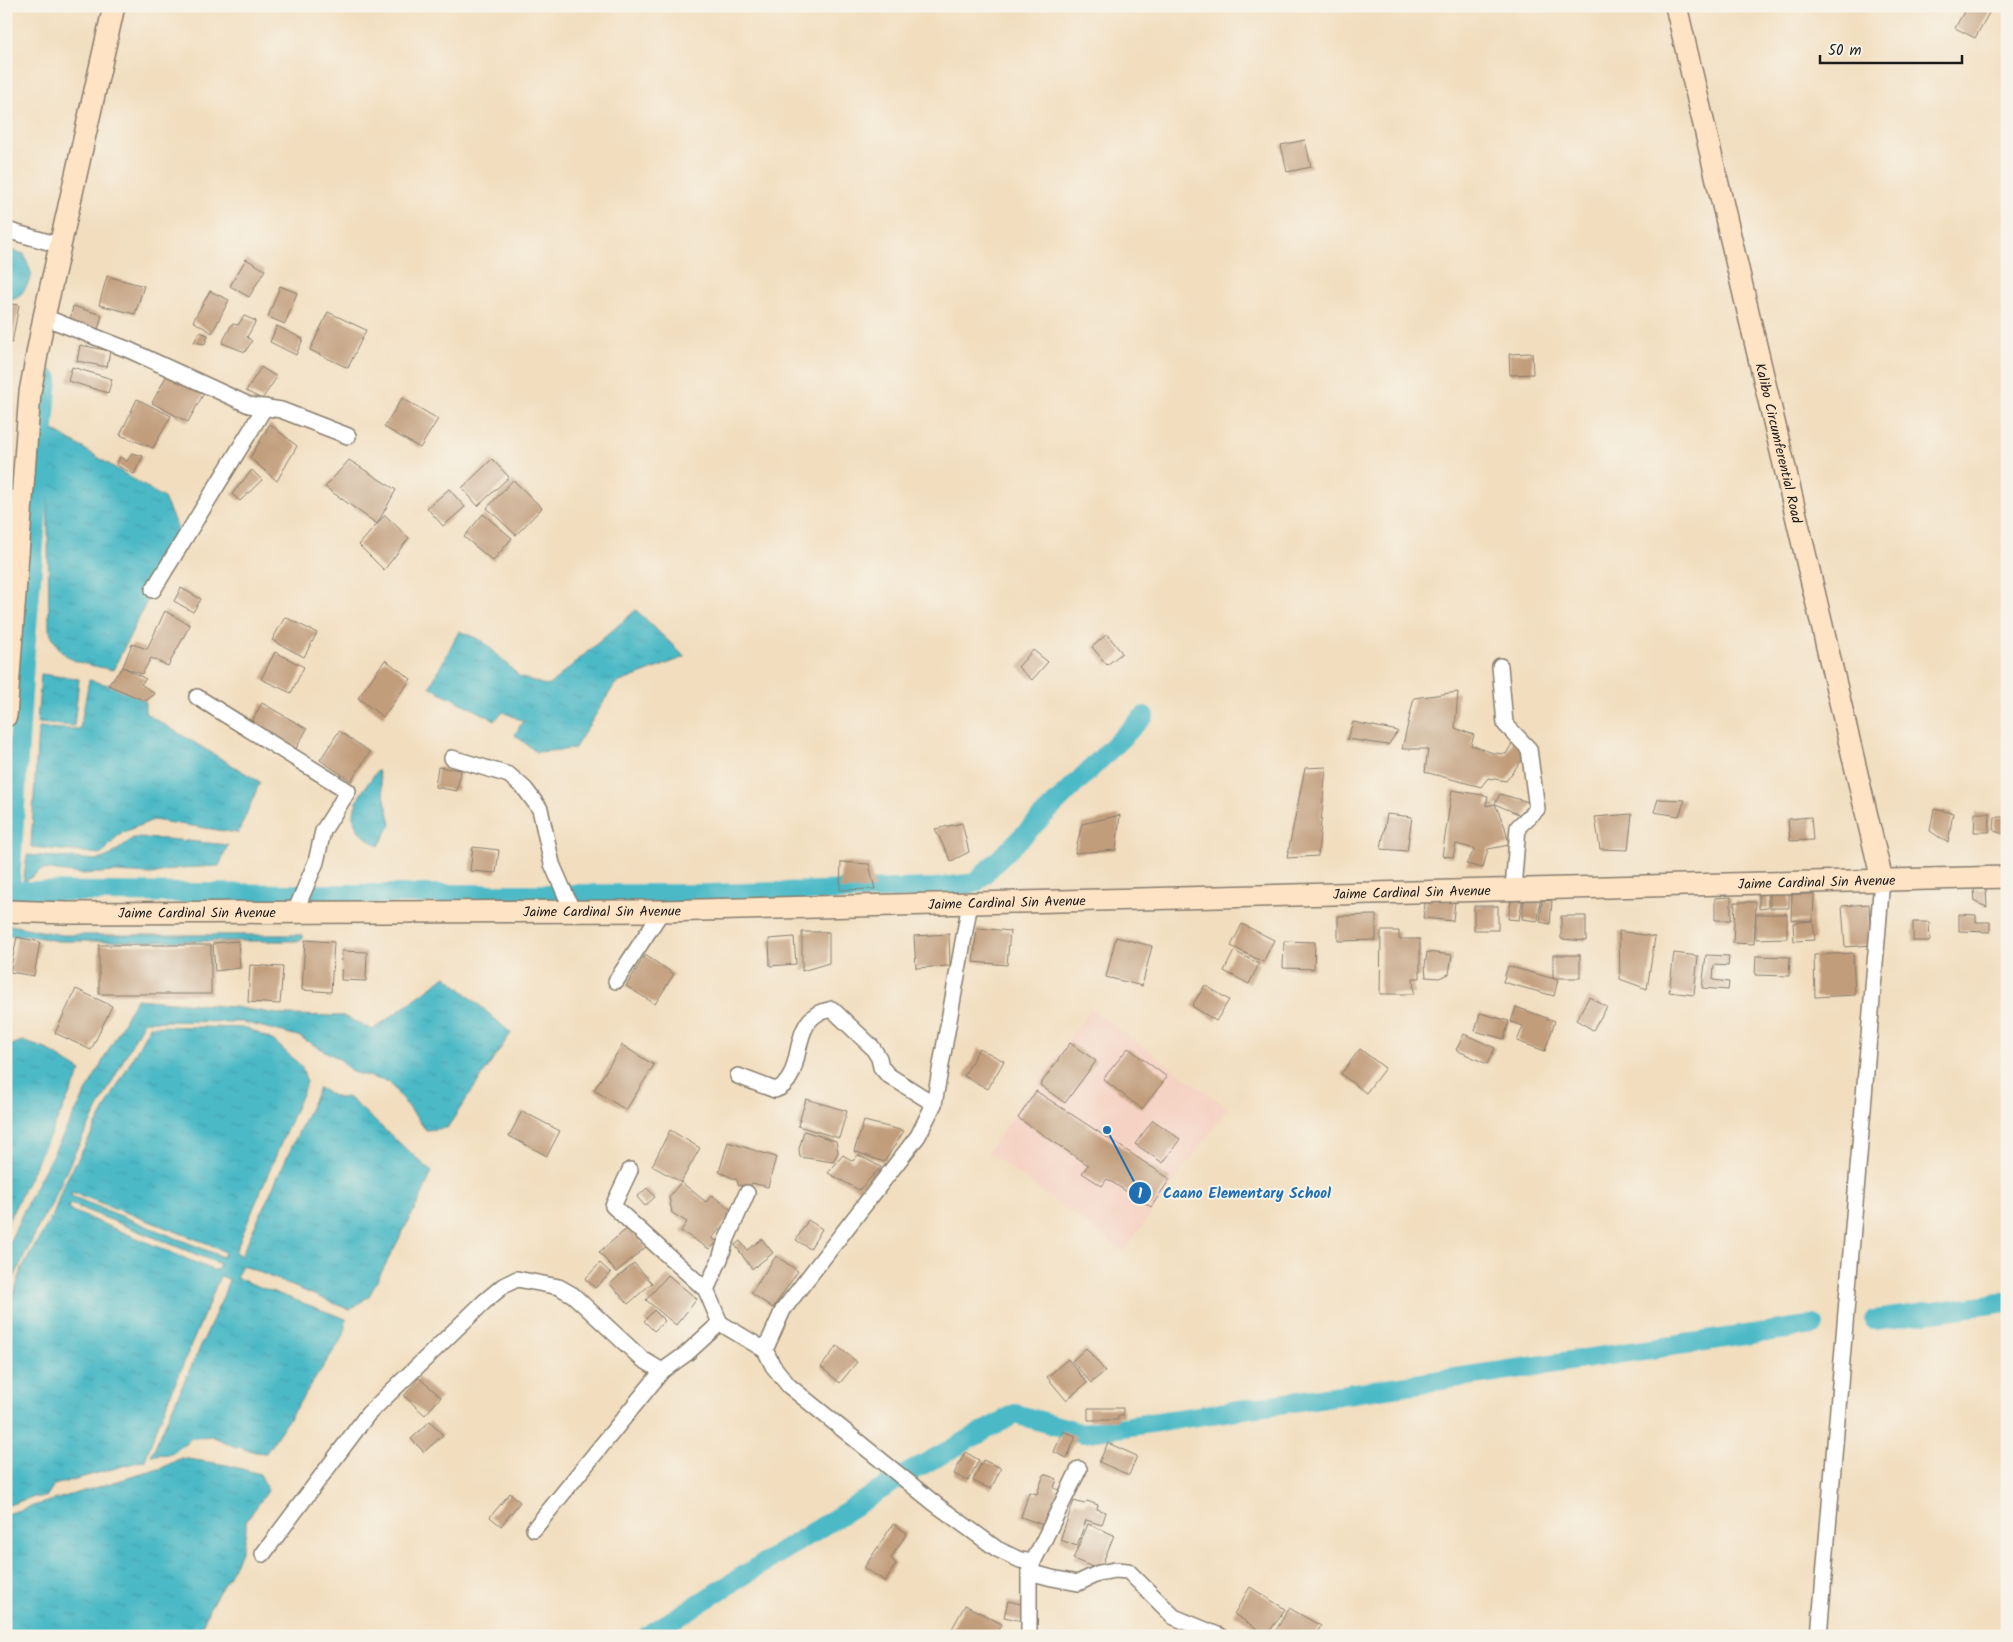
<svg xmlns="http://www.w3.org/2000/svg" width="2013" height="1642" font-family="Kalam,sans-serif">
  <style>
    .built { fill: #f5d2c3 }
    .water { fill: url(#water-ripples); stroke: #346a71; fill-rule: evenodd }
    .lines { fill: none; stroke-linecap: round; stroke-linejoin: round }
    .canal { stroke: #4cb9c6; stroke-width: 20 }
    .building { fill: #c19d7b }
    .street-casing { stroke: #877d6e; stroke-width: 18 }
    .secondary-casing { stroke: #877d6e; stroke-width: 24 }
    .street { stroke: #fff; stroke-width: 15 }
    .secondary { stroke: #fee4c5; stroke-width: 21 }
    .labels { text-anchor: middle; stroke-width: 4; stroke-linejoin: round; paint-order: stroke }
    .street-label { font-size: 14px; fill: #1c1c1c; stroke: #f7f3e8 }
    .leader { fill: none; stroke: #1f6fb2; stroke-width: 2 }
    .callout-dot { fill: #1f6fb2; stroke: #f7f3e8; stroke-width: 2 }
    .mark-label { font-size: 15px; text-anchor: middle; font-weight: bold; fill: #fff }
    .callout-label { font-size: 15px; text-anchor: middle; font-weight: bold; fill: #1f6fb2; stroke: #f7f3e8; stroke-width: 4; stroke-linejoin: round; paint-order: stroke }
  </style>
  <defs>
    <pattern id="water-ripples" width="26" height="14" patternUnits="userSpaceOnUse" patternTransform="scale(1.25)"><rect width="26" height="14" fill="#4cb9c6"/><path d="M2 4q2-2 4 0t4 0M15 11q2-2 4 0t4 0" fill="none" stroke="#429eaa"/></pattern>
  </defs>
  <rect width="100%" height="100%" fill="#f7f3e8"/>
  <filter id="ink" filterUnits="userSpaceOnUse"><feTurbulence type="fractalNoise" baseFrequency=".02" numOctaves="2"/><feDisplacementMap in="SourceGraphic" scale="10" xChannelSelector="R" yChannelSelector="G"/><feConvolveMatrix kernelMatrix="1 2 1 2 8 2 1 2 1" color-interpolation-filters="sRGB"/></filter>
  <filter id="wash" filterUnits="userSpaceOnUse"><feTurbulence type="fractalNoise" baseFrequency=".0096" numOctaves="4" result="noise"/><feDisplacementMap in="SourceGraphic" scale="20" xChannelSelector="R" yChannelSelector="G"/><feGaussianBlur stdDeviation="1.12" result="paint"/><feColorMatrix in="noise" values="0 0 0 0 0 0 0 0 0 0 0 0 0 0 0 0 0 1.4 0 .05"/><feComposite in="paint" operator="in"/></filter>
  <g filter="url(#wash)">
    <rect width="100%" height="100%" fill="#f2debf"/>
    <path class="built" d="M1091,1009l137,99 -104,143 -137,-99z"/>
    <g class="water">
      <path d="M6,249l18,5 8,21c-6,12 -10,25 -26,24z"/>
      <path d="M47,426l117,72 16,36 -67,136c-34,-8 -50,-5 -64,-41z"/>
      <path d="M636,610l49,47 -70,27 -41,65 -38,3 -21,-17 8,-14 -20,-9 -8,8 -65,-33 29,-56 24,10 37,36 28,9z"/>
      <path d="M41,674l38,5 -5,47 -37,-3z"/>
      <path d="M89,680l56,14v19l115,69 -22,51 -85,-13 -34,14 -17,20 -71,-7 7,-119 42,1z"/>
      <path d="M378,770l13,54 -12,22c-6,-4 -14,-8 -19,-14 -17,-20 6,-46 18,-62z"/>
      <path d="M133,838l34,1 61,6 -9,21 -40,2 -27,6 -36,-2 -35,2 -39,-5 -19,14 4,-28 72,5 12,-5z"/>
      <path d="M10,925l52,10h241v4l-5,2h-240l-27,-5h-25v-10z"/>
      <path d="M446,976l65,57 -64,95 -21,2 -37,-48 -37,-10 -11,-12 -43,-24 -55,-14 -99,-1 -68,129 -26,57 -10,16 -32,68 -2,9v-50l24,-53 106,-198 97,8 51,8 59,1 30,14z"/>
      <path d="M150,1026l97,2 27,13 27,25 6,16 -72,170 6,4 78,-168 19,10 10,-1 84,75 -12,27 -51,97 -19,14 -108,-45 -6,13 110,41 -2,16 -78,118 -10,-1 -23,-6 -21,-10 -20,2 -22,16 -19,1 72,-158 6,-18 -9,-3 -65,156 -10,28 -91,25 -8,12h-14l-26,9v-176l6,-30 10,-32 32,-55 8,-25zM72,1192l137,52 16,8 -2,5 -152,-61zM71,1204l149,60 -3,6h-4l-141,-59 -4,-4z"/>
      <path d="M22,1041l24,8 35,22 -75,155v-179z"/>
      <path d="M181,1458l46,7 33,9 8,17 -22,30c2,31 -21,59 -36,86 -4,9 -8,19 -12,29h-192v-122l156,-46z"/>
    </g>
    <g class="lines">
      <g class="canal">
        <path d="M14,891l281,3h410l230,-6 40,-5 169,-167"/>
        <path d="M14,898v-7l-4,-5 14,-223 24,-284"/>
        <path d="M1874,1320l133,-18"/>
        <path d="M906,1474l109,-60 68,19 731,-108"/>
        <path d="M647,1636l251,-157"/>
      </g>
    </g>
    <g id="blocks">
      <g class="building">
        <path d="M1962,6h31l-18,32 -20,-10 11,-20z"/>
        <path d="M1305,140l6,27 -24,5 -6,-27z"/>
        <path d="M246,259l19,11 -16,27 -19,-11z"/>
        <path d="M107,276l37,10 -9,28 -36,-9z"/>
        <path d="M280,286l17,7 -12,31 -17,-7z"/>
        <path d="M210,291l19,9 -17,33 -19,-12z"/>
        <path d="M6,303l13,2 -7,38 -6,-1z"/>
        <path d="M73,306l29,9 -7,26 -28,-6z"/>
        <path d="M328,312l38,18 -18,38 -38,-18z"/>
        <path d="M244,316l12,5 -9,16 5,4 -7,11 -23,-9 10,-19 6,1z"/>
        <path d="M277,326l26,13 -7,16 -26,-13z"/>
        <path d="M200,332l8,3 -3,9 -11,-2z"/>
        <path d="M80,345l30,6 -3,16 -30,-6z"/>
        <path d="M1532,353l1,21 -23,1 -1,-21z"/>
        <path d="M72,367l40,12 -4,14 -40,-12z"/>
        <path d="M261,367l16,10 -15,22 -16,-8z"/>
        <path d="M168,373l36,20 -16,29 -36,-19z"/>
        <path d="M402,398l36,21 -18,29 -36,-21z"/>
        <path d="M137,399l34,17 -18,32 -33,-13z"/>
        <path d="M270,424l27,22 -20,35 -27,-23z"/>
        <path d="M132,453l11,3 -9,18 -18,-9 4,-8 7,4z"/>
        <path d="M492,459l17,18 -31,29 -16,-18z"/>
        <path d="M349,460l47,30 -19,34 8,-9 24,23 -25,32 -25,-25 18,-21 -52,-37z"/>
        <path d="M252,470l10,10 -22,21 -8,-7z"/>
        <path d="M513,480l29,28 -26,27 -29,-27z"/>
        <path d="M449,489l16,18 -22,19 -16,-18z"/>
        <path d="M483,514l29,24 -19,23 -29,-24z"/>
        <path d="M181,588l20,11 -8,13 -19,-11z"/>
        <path d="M165,611l25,14 -22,41 -17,-8 -9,16 -19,-7 9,-23 15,5z"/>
        <path d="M285,617l32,16 -13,24 -32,-17z"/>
        <path d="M1107,634l15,19 -15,12 -15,-18z"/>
        <path d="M1033,650l15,12 -16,18 -14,-13z"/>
        <path d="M275,652l29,15 -13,26 -30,-14z"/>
        <path d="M385,660l26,19 -28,38 -25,-19z"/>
        <path d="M123,667l23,12 -5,5 14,10 -10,7 -37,-16z"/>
        <path d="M1458,692l-3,36 19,7 -3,10 22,8 13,1 7,-12 15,10 -22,29 -18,-3 -7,9 -56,-15 3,-23h-26l12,-51z"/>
        <path d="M262,703l45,26 -13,23 -45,-26z"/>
        <path d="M1353,722l45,9 -10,14 -41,-6z"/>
        <path d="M339,731l31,21 -19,29 -31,-21z"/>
        <path d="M438,767l23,3 -4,21 -22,-4z"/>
        <path d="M1326,767l-8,89 -31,2 18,-90z"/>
        <path d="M1452,790l36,6 -2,10 9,-2 10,23 4,18 -21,4 -5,19 -17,-4 9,-15 -19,-5 -3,13 -11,-1z"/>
        <path d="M1500,794l32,9 -7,14 -30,-13z"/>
        <path d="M1658,799l27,1 -6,16 -25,-4z"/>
        <path d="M1934,809l19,4 -5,30 -18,-12z"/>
        <path d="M1975,813h15l-1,19h-15z"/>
        <path d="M1387,814l25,3 -5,34 -26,-2z"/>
        <path d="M1632,814l-4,36 -28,-1 -5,-32z"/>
        <path d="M1120,815l-4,35 -41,3 7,-29z"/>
        <path d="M1811,817l2,23 -23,1 -2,-22z"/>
        <path d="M1995,817h12v18l-13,-4z"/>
        <path d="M962,823l7,29 -18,9 -16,-32z"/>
        <path d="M473,847l26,3 -3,23 -26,-2z"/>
        <path d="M841,862l28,2 6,25 -35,1z"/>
        <path d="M1974,889h12l1,18 -12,-5z"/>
        <path d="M1789,890v18h-19v-17z"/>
        <path d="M1768,891v17l-9,1v-17z"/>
        <path d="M1792,894h22l-1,27 -22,-1z"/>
        <path d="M1512,895l11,1 -4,24 -11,-1z"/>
        <path d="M1731,897v23h-16v-22z"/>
        <path d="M1426,898l29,3 -2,20 -30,-3z"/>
        <path d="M1524,898l16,2 -2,21 -16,-2z"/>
        <path d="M1542,900l10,1 -2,23 -10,-2z"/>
        <path d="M1735,902h21l-2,42 -21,-1z"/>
        <path d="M1869,904l2,41 -26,2 -3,-41z"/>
        <rect x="1474" y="906" width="24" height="24"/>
        <path d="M1756,914h31v24l-31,1z"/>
        <path d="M1959,914l17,1v7h14v10l-31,-1z"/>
        <path d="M1376,915v25l-38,1v-25z"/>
        <path d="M1561,916h25v25l-25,-2z"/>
        <path d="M1813,921l2,19 -21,1 -1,-18z"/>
        <path d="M1913,922h16l1,19h-17z"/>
        <path d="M1242,924l32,16 -11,22 -32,-16z"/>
        <path d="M977,928l33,3 -3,34 -34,-3z"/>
        <path d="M1381,931h18v8h21v39h-7l1,16h-34z"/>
        <path d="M1619,931l36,6 -8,52 -27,-10z"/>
        <path d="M802,932h27v31l-27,8z"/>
        <path d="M949,934l1,32 -34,2 -2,-32z"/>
        <path d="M17,937l23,5 -6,34 -24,-4z"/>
        <path d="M794,937l2,27 -26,2 -1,-27z"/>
        <path d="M1116,937l36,9 -10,40 -36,-9z"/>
        <path d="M305,940l29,2 -3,50 -29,-2z"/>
        <path d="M238,941l2,27 -25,3 -2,-28z"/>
        <path d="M1284,941l31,1 -1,27 -31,-1z"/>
        <rect x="99" y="945" width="112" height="49"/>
        <path d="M342,951l25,1 -1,29 -25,-1z"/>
        <path d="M1234,951l25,13 -10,20 -25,-13z"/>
        <path d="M1427,952l25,3 -3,19 -10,4 -13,-1 -1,-11z"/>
        <path d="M1674,953l24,3 -4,39 -25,-3z"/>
        <path d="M1853,953l2,42 -40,2 -1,-42z"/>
        <path d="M645,955l29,19 -19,30 -29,-18z"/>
        <rect x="1553" y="955" width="27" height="23"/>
        <path d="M1706,955l23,1 -1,10 -14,-1 -1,15 16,2 -1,8 -26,-2z"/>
        <path d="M1756,956l34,1 -1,19 -34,-1z"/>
        <path d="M250,965l33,2 -3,37 -32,-2z"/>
        <path d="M1508,966l50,14 -4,16 -51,-14z"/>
        <path d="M1205,985l24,15 -13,21 -24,-15z"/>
        <path d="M76,989l36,17 -21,44 -36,-17z"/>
        <path d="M1589,997l18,10 -14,23 -17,-10z"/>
        <path d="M1516,1007l39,14 -10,30 -28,-10 6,-15 -12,-4z"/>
        <path d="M1480,1013l29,8 -5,18 -29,-8z"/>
        <path d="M1464,1034l31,14 -8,16 -31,-14z"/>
        <path d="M1070,1043l26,18 -31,42 -25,-18z"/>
        <path d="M622,1045l32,20 -28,45 -32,-20z"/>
        <path d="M979,1048l25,13 -16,28 -24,-13z"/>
        <path d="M1128,1048l39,29 -25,32 -39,-30z"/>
        <path d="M1360,1049l25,19 -19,25 -25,-19z"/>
        <path d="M1036,1091l134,88 -19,28 -44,-28 -5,7 -20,-13 6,-8 -70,-47z"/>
        <path d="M806,1099l41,12 -8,27 -41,-12z"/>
        <path d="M522,1111l38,20 -13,25 -38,-20z"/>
        <path d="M1153,1120l27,19 -17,24 -28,-19z"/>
        <path d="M864,1121l40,10 -20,31 -30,-11z"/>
        <path d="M670,1130l30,18 -19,34 -29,-16z"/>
        <path d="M804,1131l32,10 2,11 -5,10 -33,-5 -1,-8z"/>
        <path d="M728,1142l48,15 -8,30 -16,-4 -2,4 -12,-2 -1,-5 -18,-8z"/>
        <path d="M843,1155l10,6 5,-6 23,12 -22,23 -31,-17z"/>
        <path d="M681,1182l25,20 6,-7 22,17 -22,26 6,4 -9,7 -28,-18 6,-9 -15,-9 -3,-16z"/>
        <path d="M647,1188l8,9 -10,9 -8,-9z"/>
        <path d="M808,1220l14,9 -12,20 -14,-9z"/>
        <path d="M629,1227l17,20 -30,25 -17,-20z"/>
        <path d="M762,1239l11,14 -21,16 -17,-24 5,-4 7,9z"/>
        <path d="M776,1256l22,15 -25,37 -22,-15z"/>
        <path d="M600,1263l11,10 -16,15 -10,-9z"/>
        <path d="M634,1263l18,20 -24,21 -18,-20z"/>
        <path d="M668,1275l29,24 -21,26 -30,-25z"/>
        <path d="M654,1310l11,11 -11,10 -10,-10z"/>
        <path d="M837,1346l20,16 -17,21 -19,-16z"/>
        <path d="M1086,1348l19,23 -14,12 -19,-22z"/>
        <path d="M1068,1359l19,24 -21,17 -19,-23z"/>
        <path d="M419,1378l22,19 -16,18 -21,-19z"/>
        <path d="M1088,1408h35v8h-5v4h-30z"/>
        <path d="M430,1421l13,14 -19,17 -13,-13z"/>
        <path d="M1063,1431l13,5 -9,22 -13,-6z"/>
        <path d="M1108,1443l29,13 -8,19 -30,-13z"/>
        <path d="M965,1452l14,8 -11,21 -14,-7z"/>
        <path d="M983,1460l18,8 -10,21 -18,-8z"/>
        <path d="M1044,1474l13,5 -3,9 7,3 -12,36 -28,-10 8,-25 8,2z"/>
        <path d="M510,1493l10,9 -19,24 -11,-9z"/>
        <path d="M1074,1501l10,3 3,-3 11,4 -1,4 9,3 -4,13 -16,-5 -9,26 -17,-6z"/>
        <path d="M893,1524l14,9 -16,25 5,6 -11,17 -21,-13z"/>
        <path d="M1088,1524l26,11 -14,35 -27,-11z"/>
        <path d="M1250,1587l35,22 -18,26 -33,-21z"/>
        <path d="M1008,1601l17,4 -3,16 -18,-4z"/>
        <path d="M965,1605l37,19 -6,12h-48z"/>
        <path d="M1289,1608l32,18 -6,10h-33l-7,-4z"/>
      </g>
    </g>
  </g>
  <g filter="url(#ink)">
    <use href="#blocks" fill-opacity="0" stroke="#877d6e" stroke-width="1"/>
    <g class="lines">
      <defs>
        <g id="street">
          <path d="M6,230l53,15"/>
          <path d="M44,317l85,33 120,55 32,5 67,26"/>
          <path d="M153,590l112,-183"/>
          <path d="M1500,666l5,58 24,25 8,60 -19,18 -5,62"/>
          <path d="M197,697l151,94 -25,40 -7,31 -21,50"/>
          <path d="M452,758l57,17 16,14 15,20 12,55 21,48"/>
          <path d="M970,903l-36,201 -16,32 -135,174 -18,40 8,16 16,20 145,117 63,46 23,11 13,2 -4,10v64"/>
          <path d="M616,981l46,-70"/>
          <path d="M738,1076l37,14c30,-10 15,-59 42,-76 4,-3 10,-3 15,-5l40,38 7,11 2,9 7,8 46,29"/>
          <path d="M630,1170l-17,36 93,84"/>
          <path d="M720,1323l-14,-33 14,-31 5,-16 22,-50"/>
          <path d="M534,1529l128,-158"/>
          <path d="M263,1554l105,-140 116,-112 19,-16 14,-7 42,8 14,8 69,64 20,12 24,-17 34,-31 45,27"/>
          <path d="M1033,1562l46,-93"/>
          <path d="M1029,1572l23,6 26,5 21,-10 16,-3 13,1 46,46 46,19"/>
          <path d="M1819,1636l63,-756"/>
        </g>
        <g id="secondary">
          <path id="s1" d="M1676,6l206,874"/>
          <path d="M6,716l24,-324 14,-75 70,-311"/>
          <path id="s2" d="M6,911l61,2 595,-2 1345,-34"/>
        </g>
      </defs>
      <use href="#street" class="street-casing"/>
      <use href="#secondary" class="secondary-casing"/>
      <use href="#street" class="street"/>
      <use href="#secondary" class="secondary"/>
    </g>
  </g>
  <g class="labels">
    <g class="street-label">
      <text dy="5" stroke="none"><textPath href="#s1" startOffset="449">Kalibo Circumferential Road</textPath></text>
      <text dy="5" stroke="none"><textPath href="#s2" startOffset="1811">Jaime Cardinal Sin Avenue</textPath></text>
      <text dy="5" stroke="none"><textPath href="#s2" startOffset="1406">Jaime Cardinal Sin Avenue</textPath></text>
      <text dy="5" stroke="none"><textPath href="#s2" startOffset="1001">Jaime Cardinal Sin Avenue</textPath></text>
      <text dy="5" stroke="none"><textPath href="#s2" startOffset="596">Jaime Cardinal Sin Avenue</textPath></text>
      <text dy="5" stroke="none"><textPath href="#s2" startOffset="191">Jaime Cardinal Sin Avenue</textPath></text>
    </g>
  </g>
  <path class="leader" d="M1107 1130L1140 1193"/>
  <g class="callout-dot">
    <circle cx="1107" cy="1130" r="5"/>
    <circle cx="1140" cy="1193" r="12"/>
  </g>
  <g class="mark-label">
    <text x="1140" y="1198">1</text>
  </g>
  <g class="callout-label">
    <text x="1247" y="1198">Caano Elementary School</text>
  </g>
  <rect width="2013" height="1642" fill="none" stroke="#f7f3e8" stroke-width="25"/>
  <path d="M1820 55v8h142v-8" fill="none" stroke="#1c1c1c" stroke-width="2.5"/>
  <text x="1828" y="55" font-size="15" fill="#1c1c1c" stroke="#f7f3e8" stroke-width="4" paint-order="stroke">50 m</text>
</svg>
